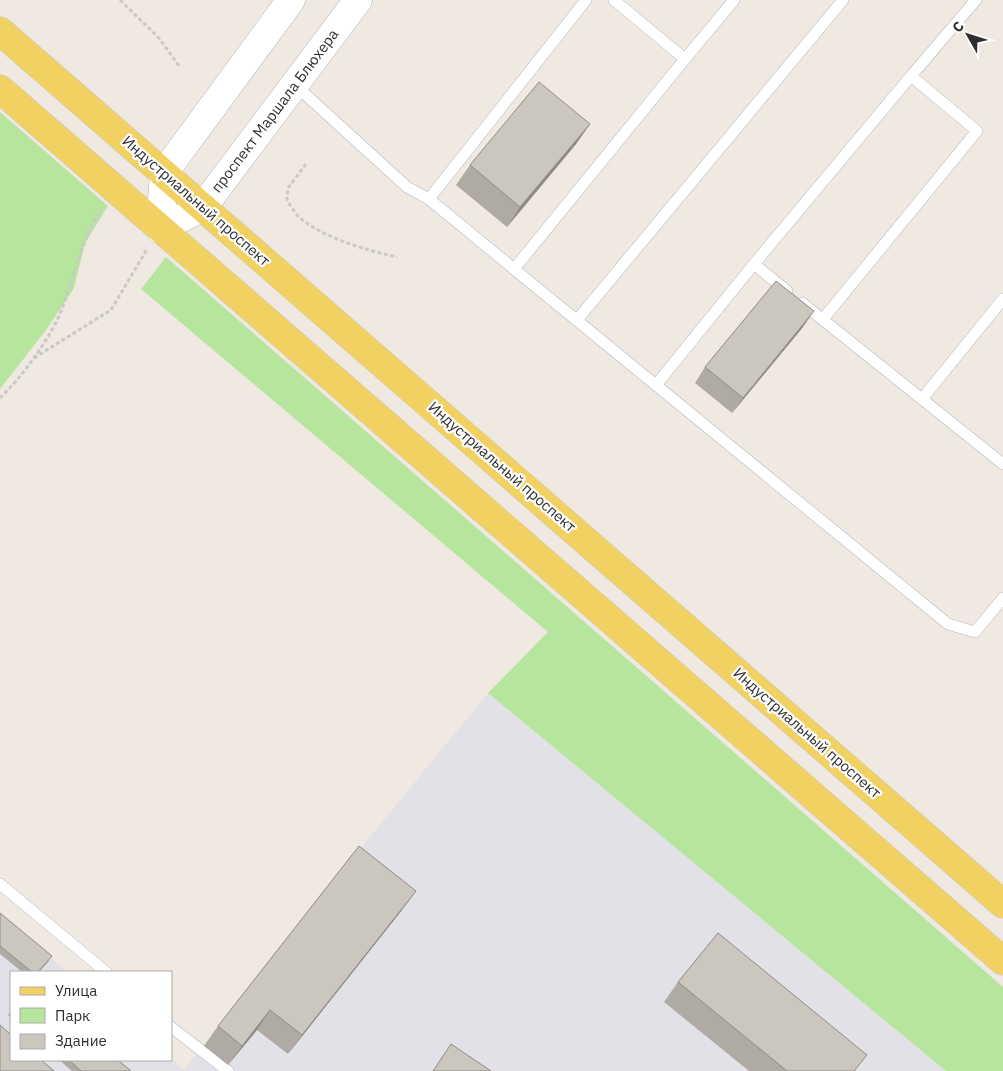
<svg xmlns="http://www.w3.org/2000/svg" width="1003" height="1071" font-family="'IBM Plex Sans',sans-serif">
  <style>
    .industrial { fill: #e3e1e8 }
    .green { fill: #b6e59e }
    .lines { fill: none; stroke-linecap: round; stroke-linejoin: round }
    .service-casing { stroke: #b4b7c1; stroke-width: 12 }
    .tertiary-casing { stroke: #b4b7c1; stroke-width: 29 }
    .primary-casing { stroke: #c9c9c9; stroke-width: 29 }
    .path { stroke: #c9c9c9; stroke-width: 3; stroke-dasharray: 4 2.5; stroke-linecap: butt }
    .service { stroke: #fff; stroke-width: 11 }
    .tertiary { stroke: #fff; stroke-width: 28 }
    .primary { stroke: #f2d163; stroke-width: 28 }
    .wall { fill: #afaba4 }
    .shaded-wall { fill: #8e8b86 }
    .building { fill: #cbc7bf; stroke: #8e8b86 }
    .labels { text-anchor: middle; stroke-width: 4.5; stroke-linejoin: round; paint-order: stroke }
    .street-label { font-size: 15px; fill: #2e2e2e; stroke: #fff }
  </style>
  <rect width="100%" height="100%" fill="#efe9e1"/>
  <path class="industrial" d="M488,693l458,378h-946v-156l68,57h-57v88h160l13,10 162,-204z"/>
  <g class="green">
    <path d="M0,112l108,94 -23,37 -11,45 -28,42 -46,59z"/>
    <path d="M166,257l837,730v84h-57l-458,-378 60,-61 -407,-343z"/>
  </g>
  <g class="lines">
    <defs>
      <g id="service">
        <path d="M685,59l49,-59"/>
        <path d="M911,76l65,-76"/>
        <path d="M295,85l112,102 22,12 85,70 171,-210 -71,-59"/>
        <path d="M429,199l157,-199"/>
        <path d="M754,264l157,-188 66,55 -154,188"/>
        <path d="M514,269l434,355 27,8 28,-34"/>
        <path d="M802,303l201,161"/>
        <path d="M577,320l266,-320"/>
        <path d="M656,385l98,-121 33,27"/>
        <path d="M922,399l81,-100"/>
        <path d="M0,884l106,88"/>
        <path d="M171,1027l57,44"/>
      </g>
      <g id="tertiary">
        <path d="M160,229l43,-22 155,-207"/>
        <path d="M160,229l4,-56 127,-173"/>
      </g>
      <g id="primary">
        <path d="M0,31l1003,873"/>
        <path d="M0,89l1003,872"/>
      </g>
    </defs>
    <use href="#service" class="service-casing"/>
    <use href="#tertiary" class="tertiary-casing"/>
    <use href="#primary" class="primary-casing"/>
    <g class="path">
      <path d="M120,0l39,38 21,29"/>
      <path d="M306,164l-18,24 -1,12c3,5 7,11 11,16 24,22 68,34 99,41"/>
      <path d="M34,358l77,-48 36,-61"/>
      <path d="M0,398c22,-21 53,-63 63,-92 12,-32 19,-67 38,-97"/>
    </g>
    <use href="#service" class="service"/>
    <use href="#tertiary" class="tertiary"/>
    <use href="#primary" class="primary"/>
  </g>
  <g class="wall">
    <path d="M590,124l-14,20 -69,83 -51,-42 14,-20z"/>
    <path d="M803,327l-71,86 -37,-30 10,-16z"/>
    <path d="M402,910l-114,144 -31,-24 -29,35 -24,-19 14,-20z"/>
    <path d="M0,913l49,48 -10,11h-17l-22,-18z"/>
    <path d="M678,982l178,89h-107l-85,-69z"/>
    <path d="M11,1010v8l-3,-3z"/>
    <path d="M59,1060h59l13,11h-59z"/>
  </g>
  <g class="shaded-wall">
    <path d="M590,124l-14,20 -69,83 13,-20z"/>
    <path d="M814,311l-11,16 -71,86 11,-15z"/>
    <path d="M416,891l-14,19 -114,144 14,-19z"/>
    <path d="M270,1010l-13,20 -29,35 14,-19z"/>
  </g>
  <g class="building">
    <path d="M539,82l51,42 -70,83 -50,-42z"/>
    <path d="M776,281l38,30 -71,87 -38,-31z"/>
    <path d="M359,846l57,45 -114,144 -32,-25 -28,36 -24,-20z"/>
    <path d="M0,913l52,43 -14,16h-6l-32,-26z"/>
    <path d="M718,933l149,122 -13,16h-67l-109,-89z"/>
    <path d="M0,1025l11,10v25h30l13,11h-54z"/>
    <path d="M451,1044l40,27h-58z"/>
    <path d="M69,1060h49l13,11h-50z"/>
  </g>
  <g class="labels">
    <g class="street-label">
      <text transform="translate(275 111) rotate(-53)" y="5">проспект Маршала Блюхера</text>
      <text transform="translate(196 201) rotate(41)" y="5">Индустриальный проспект</text>
      <text transform="translate(502 467) rotate(41)" y="5">Индустриальный проспект</text>
      <text transform="translate(807 733) rotate(41)" y="5">Индустриальный проспект</text>
    </g>
  </g>
  <rect x="10" y="971" width="162" height="90" fill="#ffffff" stroke="#ababab"/>
  <rect x="20" y="987" width="25" height="8" fill="#f2d163" stroke="#ababab"/>
  <text x="55" y="996" font-size="15" fill="#2e2e2e">Улица</text>
  <rect x="20" y="1008" width="25" height="15" fill="#b6e59e" stroke="#ababab"/>
  <text x="55" y="1021" font-size="15" fill="#2e2e2e">Парк</text>
  <rect x="20" y="1034" width="25" height="15" fill="#cbc7bf" stroke="#ababab"/>
  <text x="55" y="1046" font-size="15" fill="#2e2e2e">Здание</text>
  <g transform="translate(968 35) rotate(309)" stroke="#ffffff" stroke-width="4" paint-order="stroke">
  <path d="M0-4L9 19L0 12L-9 19Z" fill="#2e2e2e"/>
  <text y="-8" font-size="14" font-weight="bold" text-anchor="middle" fill="#2e2e2e">С</text>
  </g>
</svg>
